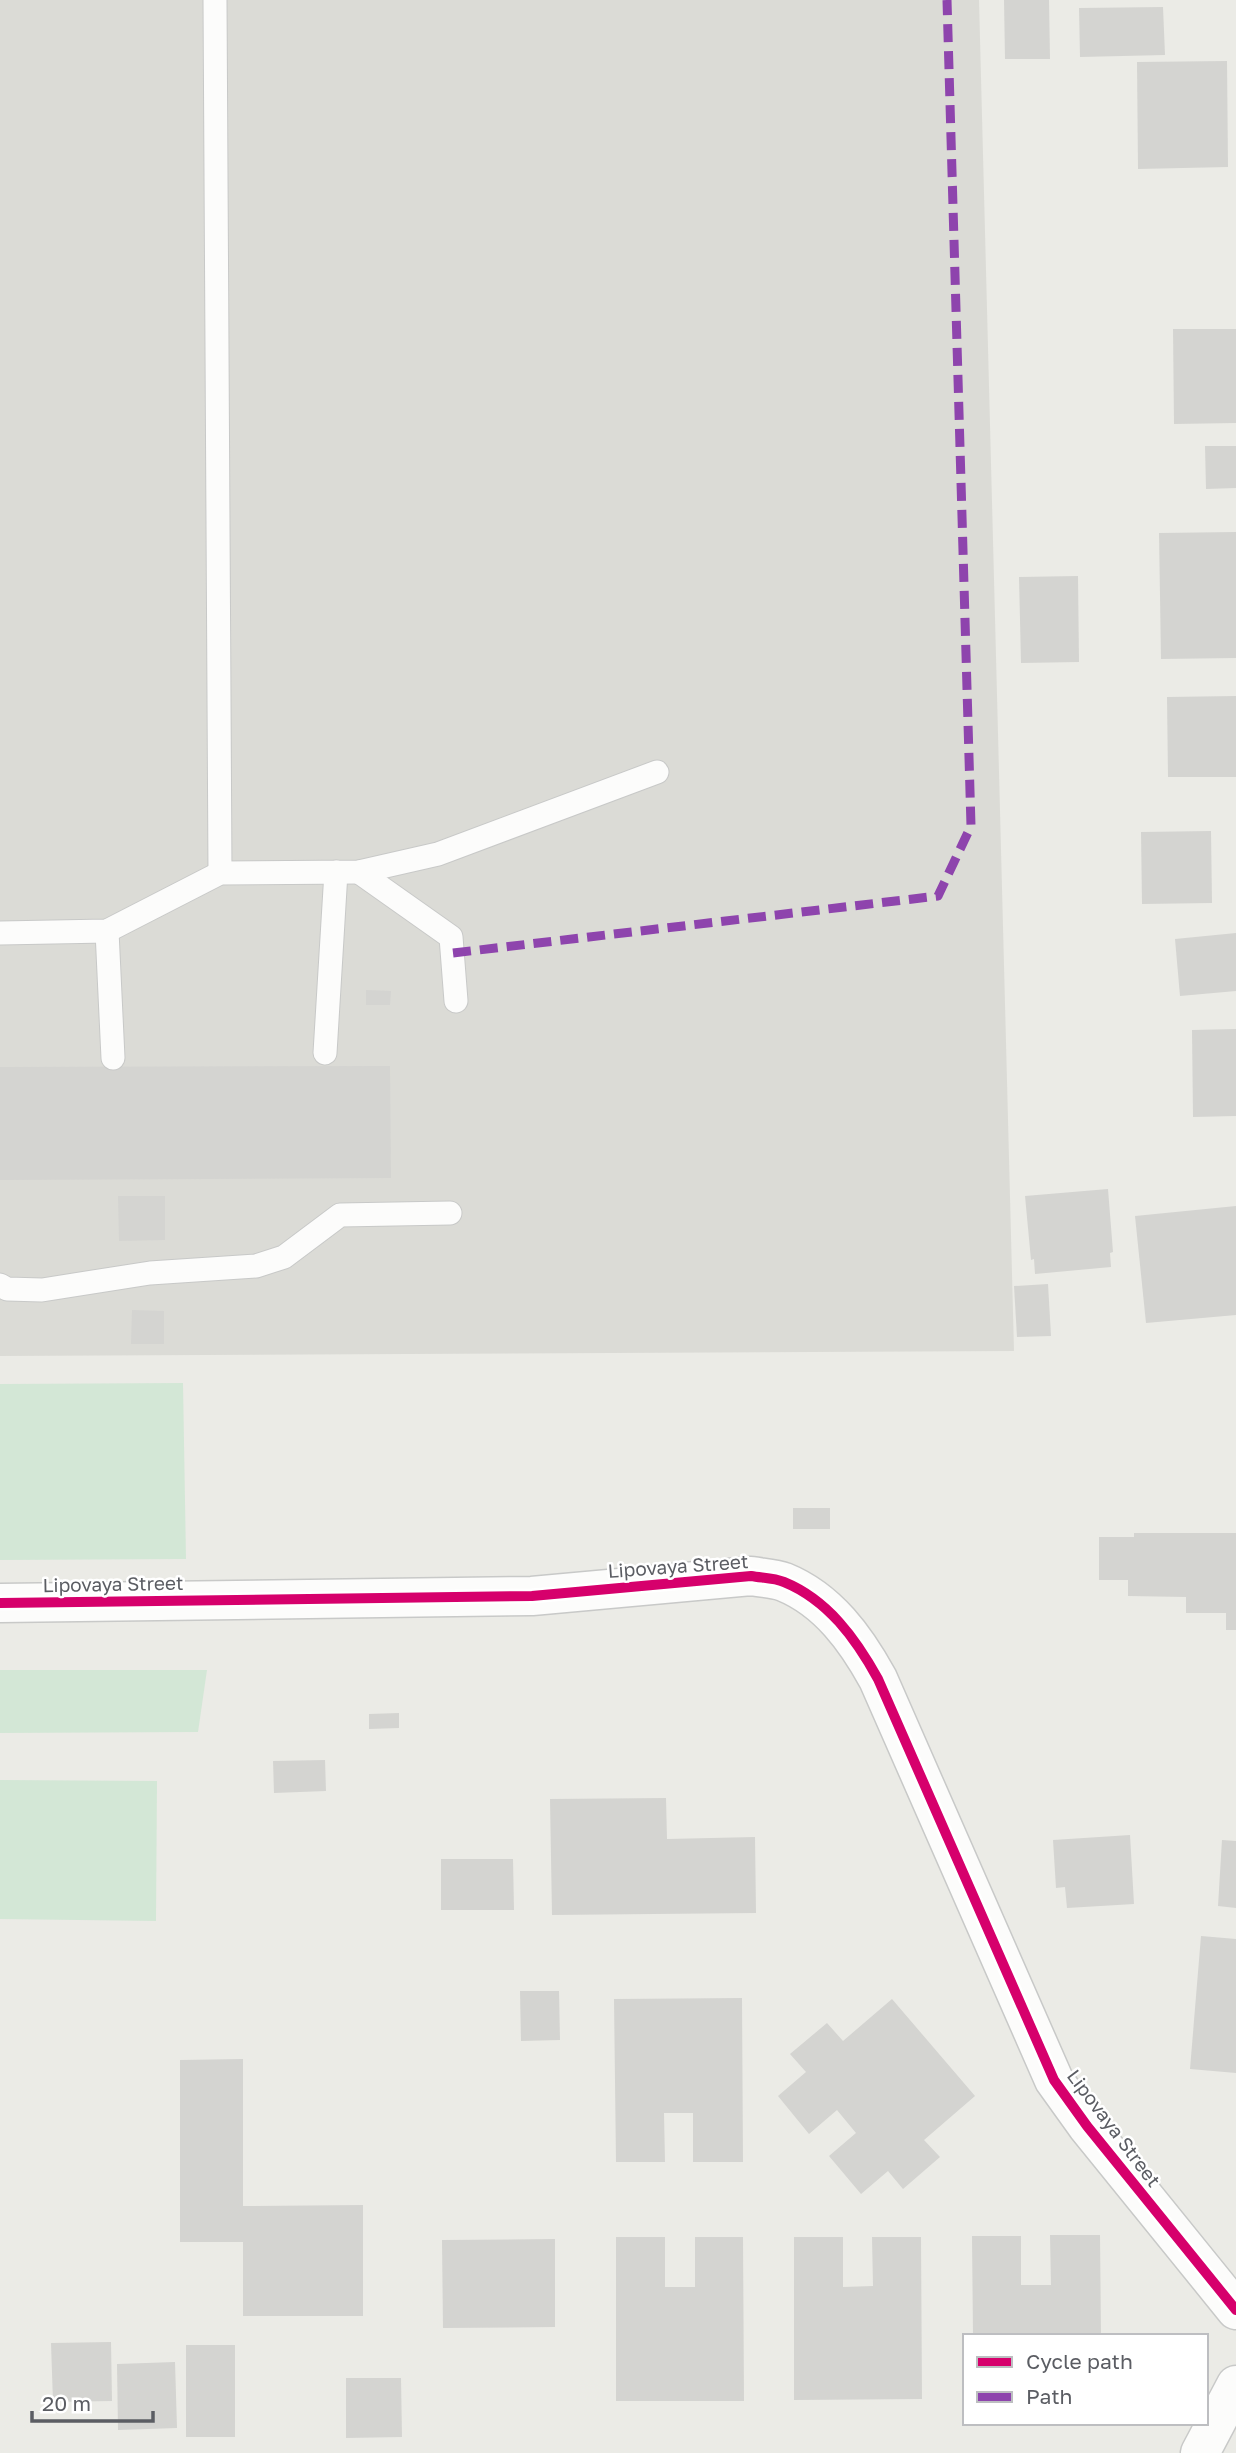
<svg xmlns="http://www.w3.org/2000/svg" width="1236" height="2453" font-family="'Golos Text',sans-serif">
  <style>
    .industrial { fill: #dbdbd6 }
    .green { fill: #d3e7d6 }
    .building { fill: #d4d4d1 }
    .lines { fill: none; stroke-linecap: round; stroke-linejoin: round }
    .service-casing { stroke: #c8c9c8; stroke-width: 25 }
    .minor-casing { stroke: #c8c9c8; stroke-width: 41 }
    .service { stroke: #fcfcfb; stroke-width: 23 }
    .minor { stroke: #fcfcfb; stroke-width: 38 }
    .quiet { stroke: #8e44ad; stroke-width: 9; stroke-dasharray: 18 9; stroke-linecap: butt }
    .cycleway-casing { stroke: #fff; stroke-width: 15 }
    .cycleway { stroke: #d6006c; stroke-width: 10 }
    .labels { text-anchor: middle; stroke-width: 5; stroke-linejoin: round; paint-order: stroke }
    .street-label { font-size: 19px; fill: #5b5d63; stroke: #fff }
  </style>
  <rect width="100%" height="100%" fill="#ebebe6"/>
  <path class="industrial" d="M0,0h979l35,1351 -1014,5z"/>
  <g class="green">
    <path d="M183,1383l3,176 -186,1v-176z"/>
    <path d="M0,1670h207l-9,62 -198,1z"/>
    <path d="M0,1780l157,1 -1,140 -156,-2z"/>
  </g>
  <g class="building">
    <path d="M1004,0h45l1,59h-45z"/>
    <path d="M1163,7l2,48 -85,2 -1,-49z"/>
    <path d="M1227,61l1,106 -90,2 -1,-107z"/>
    <path d="M1173,329h63v94l-62,1z"/>
    <path d="M1205,446h31v42l-30,1z"/>
    <path d="M1236,532v126l-75,1 -2,-126z"/>
    <path d="M1078,576l1,86 -58,1 -2,-86z"/>
    <path d="M1236,696v81h-68l-1,-80z"/>
    <path d="M1211,831l1,72 -70,1 -1,-72z"/>
    <path d="M1236,933v58l-56,5 -5,-57z"/>
    <path d="M366,990l25,1 -1,14h-24z"/>
    <path d="M1236,1029v87l-43,1 -1,-87z"/>
    <path d="M390,1066l1,112 -391,2v-113z"/>
    <path d="M1108,1189l5,63 -3,1 1,14 -76,7 -1,-15 -3,1 -6,-64z"/>
    <path d="M118,1196h47v44l-46,1z"/>
    <path d="M1236,1206v109l-90,8 -11,-107z"/>
    <path d="M1048,1284l3,52 -34,1 -3,-51z"/>
    <path d="M132,1310l32,1v33h-33z"/>
    <rect x="793" y="1508" width="37" height="21"/>
    <path d="M1134,1533h102v97h-10v-17h-40v-16l-58,-1v-16h-29v-43h35z"/>
    <path d="M399,1713v15l-30,1v-15z"/>
    <path d="M325,1760l1,31 -52,2 -1,-32z"/>
    <path d="M666,1798l1,41 88,-2 1,76 -204,2 -2,-116z"/>
    <path d="M1130,1835l4,69 -67,4 -2,-21 -9,1 -3,-48z"/>
    <path d="M1222,1840l14,1v67l-18,-2z"/>
    <path d="M441,1859h72l1,51h-73z"/>
    <path d="M1201,1936l35,3v134l-46,-4z"/>
    <path d="M520,1991h39l1,49 -39,1z"/>
    <path d="M742,1998l1,164h-50v-49h-29l1,49h-49l-2,-163z"/>
    <path d="M892,1999l83,97 -51,44 16,17 -37,32 -15,-18 -27,23 -32,-38 27,-23 -19,-23 -28,24 -31,-38 28,-24 -16,-18 37,-31 16,18z"/>
    <path d="M243,2059v147l120,-1v111h-120v-74h-63v-182z"/>
    <path d="M1050,2235h50l1,101h-128l-1,-100h49v49h30z"/>
    <path d="M616,2237h49v50h30v-50h48l1,164h-128z"/>
    <path d="M794,2237h49v50l30,-1 -1,-49h49l1,162 -128,1z"/>
    <path d="M555,2239v88l-112,1 -1,-88z"/>
    <path d="M111,2342l1,59 -59,1 -2,-59z"/>
    <rect x="186" y="2345" width="49" height="92"/>
    <path d="M175,2362l2,66 -59,2 -1,-66z"/>
    <path d="M346,2378h55l1,59 -56,1z"/>
  </g>
  <g class="lines">
    <defs>
      <g id="service">
        <path d="M215,0l5,873"/>
        <path d="M359,872l92,65 5,64"/>
        <path d="M107,931l6,127"/>
        <path d="M0,933l107,-2 113,-58 139,-1 79,-18 219,-82"/>
        <path d="M325,1053l11,-181"/>
        <path d="M0,1285l7,4 35,1 108,-17 106,-7 28,-9 56,-42 110,-2"/>
      </g>
      <g id="minor">
        <path d="M0,1603l532,-7 219,-20c11,2 23,2 33,6 44,18 72,57 94,97l176,401 33,46 149,184"/>
        <path d="M1200,2453l36,-68"/>
      </g>
    </defs>
    <use href="#service" class="service-casing"/>
    <use href="#minor" class="minor-casing"/>
    <use href="#service" class="service"/>
    <use href="#minor" class="minor"/>
    <path class="quiet" d="M453,953l485,-57 33,-70 -24,-826"/>
    <defs>
      <path id="cycleway" d="M0,1603l532,-7 219,-20c11,2 23,2 33,6 44,18 72,57 94,97l176,401 33,46 149,184"/>
    </defs>
    <use href="#cycleway" class="cycleway-casing"/>
    <use href="#cycleway" class="cycleway"/>
  </g>
  <g class="labels">
    <g class="street-label">
      <text transform="translate(678 1566) rotate(-4)" y="7">Lipovaya Street</text>
      <text transform="translate(113 1584) rotate(-1)" y="7">Lipovaya Street</text>
      <text transform="translate(1114 2128) rotate(53)" y="7">Lipovaya Street</text>
    </g>
  </g>
  <rect x="963" y="2334" width="245" height="91" fill="#ffffff" stroke="#bdbec1" stroke-width="2"/>
  <rect x="977" y="2357" width="35" height="10" fill="#d6006c" stroke="#bdbec1" stroke-width="2"/>
  <text x="1026" y="2369" font-size="21" fill="#5b5d63">Cycle path</text>
  <rect x="977" y="2392" width="35" height="10" fill="#8e44ad" stroke="#bdbec1" stroke-width="2"/>
  <text x="1026" y="2404" font-size="21" fill="#5b5d63">Path</text>
  <path d="M32 2411v10h121v-10" fill="none" stroke="#5b5d63" stroke-width="3.5"/>
  <text x="42" y="2411" font-size="21" fill="#5b5d63" stroke="#ffffff" stroke-width="5" paint-order="stroke">20 m</text>
</svg>
